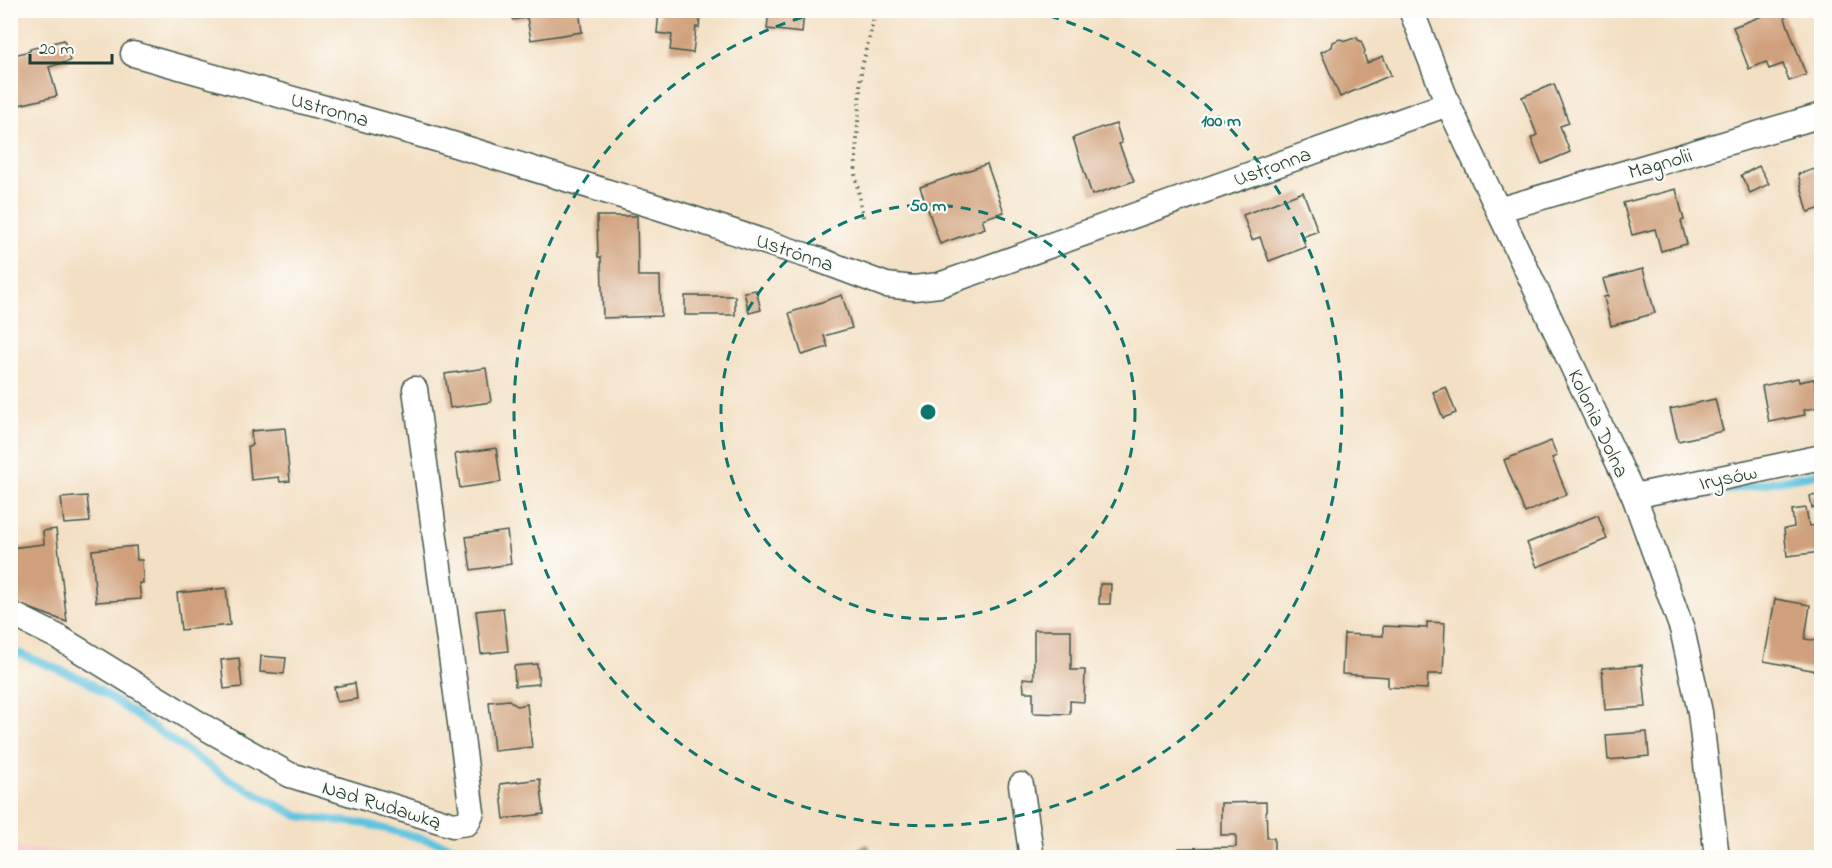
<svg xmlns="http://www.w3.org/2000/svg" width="1832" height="868" font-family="'Indie Flower',sans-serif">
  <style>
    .built { fill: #f7d0cd }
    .forest { fill: #70ba81; stroke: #487c5a; stroke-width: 1.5 }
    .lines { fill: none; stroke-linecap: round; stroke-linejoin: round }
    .stream { stroke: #61c3df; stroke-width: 8 }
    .building { fill: #d0a07c }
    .street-casing { stroke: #3f554a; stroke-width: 27 }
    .path { stroke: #3f554a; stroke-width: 4; stroke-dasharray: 1.5 4.5; stroke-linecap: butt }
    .street { stroke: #fff; stroke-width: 24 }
    .ring { fill: none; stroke: #0f766e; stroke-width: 3; stroke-dasharray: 10 8 }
    .labels { text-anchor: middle; stroke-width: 4.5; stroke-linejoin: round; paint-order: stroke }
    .street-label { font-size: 21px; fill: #1f3d34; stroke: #fdfcf7 }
    .centre { fill: #0f766e; stroke: #fdfcf7; stroke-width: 3 }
    .ring-label { font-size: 18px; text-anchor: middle; font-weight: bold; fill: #0f766e; stroke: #fdfcf7; stroke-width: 4.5; stroke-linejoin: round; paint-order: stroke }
  </style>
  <rect width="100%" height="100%" fill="#fdfcf7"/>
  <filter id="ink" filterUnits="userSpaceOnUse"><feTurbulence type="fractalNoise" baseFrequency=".0167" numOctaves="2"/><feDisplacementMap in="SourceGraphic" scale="12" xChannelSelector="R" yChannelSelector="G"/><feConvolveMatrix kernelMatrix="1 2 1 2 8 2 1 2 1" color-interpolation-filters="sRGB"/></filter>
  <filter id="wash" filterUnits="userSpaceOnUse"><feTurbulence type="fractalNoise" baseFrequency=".008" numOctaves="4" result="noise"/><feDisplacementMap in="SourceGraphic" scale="24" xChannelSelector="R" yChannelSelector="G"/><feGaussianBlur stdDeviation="1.35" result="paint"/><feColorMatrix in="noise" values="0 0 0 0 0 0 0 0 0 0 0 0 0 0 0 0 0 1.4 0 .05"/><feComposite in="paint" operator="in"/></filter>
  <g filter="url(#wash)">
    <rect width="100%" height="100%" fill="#f3e0c4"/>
    <path class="built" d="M10,847h1l155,10h-155z"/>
    <path class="forest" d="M867,845l8,12h-35z"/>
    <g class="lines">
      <g class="stream">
        <path d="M1705,494l117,-21"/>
        <path d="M10,650l75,30 140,97 73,39 68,8 131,34"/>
      </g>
    </g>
    <g id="blocks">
      <g class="building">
        <path d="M512,10h67l3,22 -51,8 -4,-22 -14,2z"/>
        <path d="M659,10h42l-2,18 -3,-1 -3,26 -23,-3 2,-15 -15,-2z"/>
        <path d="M769,10h35l-2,23 -35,-4z"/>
        <path d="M1763,10h19l24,65 -17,6 -6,-17 -14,5 -3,-7 -17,7 -16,-42 32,-12z"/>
        <path d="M1357,37l1,3 3,1 4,10 -1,3 3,9 16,-7 8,19 -51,22 -19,-45 11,-5 1,-5 7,-3 6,2z"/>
        <path d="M64,40l6,21 -21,6 8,29 -38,9 -4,-13 -2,1 -3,-9v-28l20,-5v-2z"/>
        <path d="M1554,84l15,39 -9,3 10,26 -28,12 -11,-26 6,-3 -15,-38z"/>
        <path d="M1116,124l6,19 -3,1 15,37 -42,14 -19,-57 29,-11 1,1z"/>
        <path d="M987,164l17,48 -22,7 3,9 -45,16 -20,-57z"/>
        <path d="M1759,166l10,18 -19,9 -9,-18z"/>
        <path d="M1822,167v41l-14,4 -10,-38z"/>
        <path d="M1676,189l8,31 -3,1 6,23 -26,7 -6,-22 -23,6 -9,-32z"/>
        <path d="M1303,192l15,39 -16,6 4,10 -37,14 -9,-24 -8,3 -9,-25z"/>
        <path d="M597,216h40l1,60h22l1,40 -58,2 -2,-61h-3z"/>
        <path d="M1643,269l12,44 -44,13 -7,-29 4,-1 -5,-17z"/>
        <path d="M756,290l5,20 -12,3 -5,-21z"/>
        <path d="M842,295l10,33 -28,8 4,11 -26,8 -13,-42z"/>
        <rect x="685" y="296" width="50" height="19"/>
        <path d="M486,368l5,34 -41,6 -5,-34z"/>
        <path d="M1798,378l1,4 15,-3 6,28 -16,3 1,5 -36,7 -7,-36z"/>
        <path d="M1446,387l10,26 -13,5 -10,-26z"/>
        <path d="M1715,399l8,32 -45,10 -8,-32z"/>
        <path d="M285,428l5,53 -10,1 -1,-5 -28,3 -3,-34 4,-1 -1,-14z"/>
        <path d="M1551,441l6,15 -5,2 15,36 -42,19 -21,-53z"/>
        <path d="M496,448l5,34 -41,6 -5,-34z"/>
        <path d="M1822,495v12l-10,1 -2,-12z"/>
        <path d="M87,496l3,26 -26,2 -3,-26z"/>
        <path d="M1806,508l3,18 12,-1 1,27 -35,4 -3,-27 10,-2 -2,-17z"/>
        <path d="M1598,515l9,24 -70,28 -10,-24z"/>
        <path d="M56,529l11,93 -54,-20 -3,-54 34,-4 -1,-13z"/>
        <path d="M507,531l4,33 -40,6 -5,-33z"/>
        <path d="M136,546l1,14h5l1,23h-4l2,16 -45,3 -4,-52z"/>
        <path d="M1100,584h11l-1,20h-11z"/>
        <path d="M226,588l4,37 -49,5 -4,-37z"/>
        <path d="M1775,599l35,6 -5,34 17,3v30l-58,-11z"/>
        <path d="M503,608l5,43 -27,3 -5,-43z"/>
        <path d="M1427,622l18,1 -2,51h-15l-1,15 -39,-2v-10l-46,-3 2,-40 39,2v-10l44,2z"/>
        <path d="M1034,630h37v40h14l-1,32 -14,-1v13l-37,-1v-21h-9l-1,-14 11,1z"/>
        <path d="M261,656l25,2 -2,16 -24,-2z"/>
        <path d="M239,658l3,29 -18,2 -3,-29z"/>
        <path d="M537,664l2,20 -24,2 -1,-20z"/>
        <path d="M1642,665l4,42 -41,3 -3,-42z"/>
        <path d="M355,683l2,16 -20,3 -3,-15z"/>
        <path d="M509,700l8,6 10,-2 5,43 -38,4 -5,-49z"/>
        <path d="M1647,732l2,24 -41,4 -2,-25z"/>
        <path d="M540,779l4,35 -40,5 -4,-35z"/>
        <path d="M1266,802l1,36h7v20h-95v-10l57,-1v-12h-15v-32z"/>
      </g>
    </g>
  </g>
  <g filter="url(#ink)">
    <use href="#blocks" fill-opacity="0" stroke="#3f554a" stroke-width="1.5"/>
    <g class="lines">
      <defs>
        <g id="street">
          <path d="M1411,10l37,94 186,392 48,133 18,83 17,146"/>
          <path d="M133,54l306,86 215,66 160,52 72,27 28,3 25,-3 509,-181"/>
          <path d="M1498,210l324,-95"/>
          <path d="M1634,496l188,-39"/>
          <path d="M10,613l48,24 148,91 84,47 163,50 14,-2 5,-11 -57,-423"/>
          <path d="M1021,785l11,73"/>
        </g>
      </defs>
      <use href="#street" class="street-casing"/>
      <path class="path" d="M863,217l-8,-43 6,-103 15,-61"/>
      <use href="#street" class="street"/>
    </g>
  </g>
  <g class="ring">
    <circle cx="928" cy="412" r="207"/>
    <path d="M1032 11A414 414 0 1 1 824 11"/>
  </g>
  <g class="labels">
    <g class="street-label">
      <text transform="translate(330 109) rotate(16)" y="7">Ustronna</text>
      <text transform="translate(1660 163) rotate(-16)" y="7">Magnolii</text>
      <text transform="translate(1272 166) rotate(-20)" y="7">Ustronna</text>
      <text transform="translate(795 252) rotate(19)" y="7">Ustronna</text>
      <text transform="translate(1599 423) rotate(65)" y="7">Kolonia Dolna</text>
      <text transform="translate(1728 477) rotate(-12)" y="7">Irysów</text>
      <text transform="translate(382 804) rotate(17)" y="7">Nad Rudawką</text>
    </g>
  </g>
  <circle cx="928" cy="412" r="9" class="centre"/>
  <g class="ring-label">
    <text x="1221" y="126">100 m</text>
    <text x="928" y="211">50 m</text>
  </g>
  <rect width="1832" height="868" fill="none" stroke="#fdfcf7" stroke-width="36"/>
  <path d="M30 54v9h82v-9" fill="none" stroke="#1f3d34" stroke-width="3"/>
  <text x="39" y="54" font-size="18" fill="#1f3d34" stroke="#fdfcf7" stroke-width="4.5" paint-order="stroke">20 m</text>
</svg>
